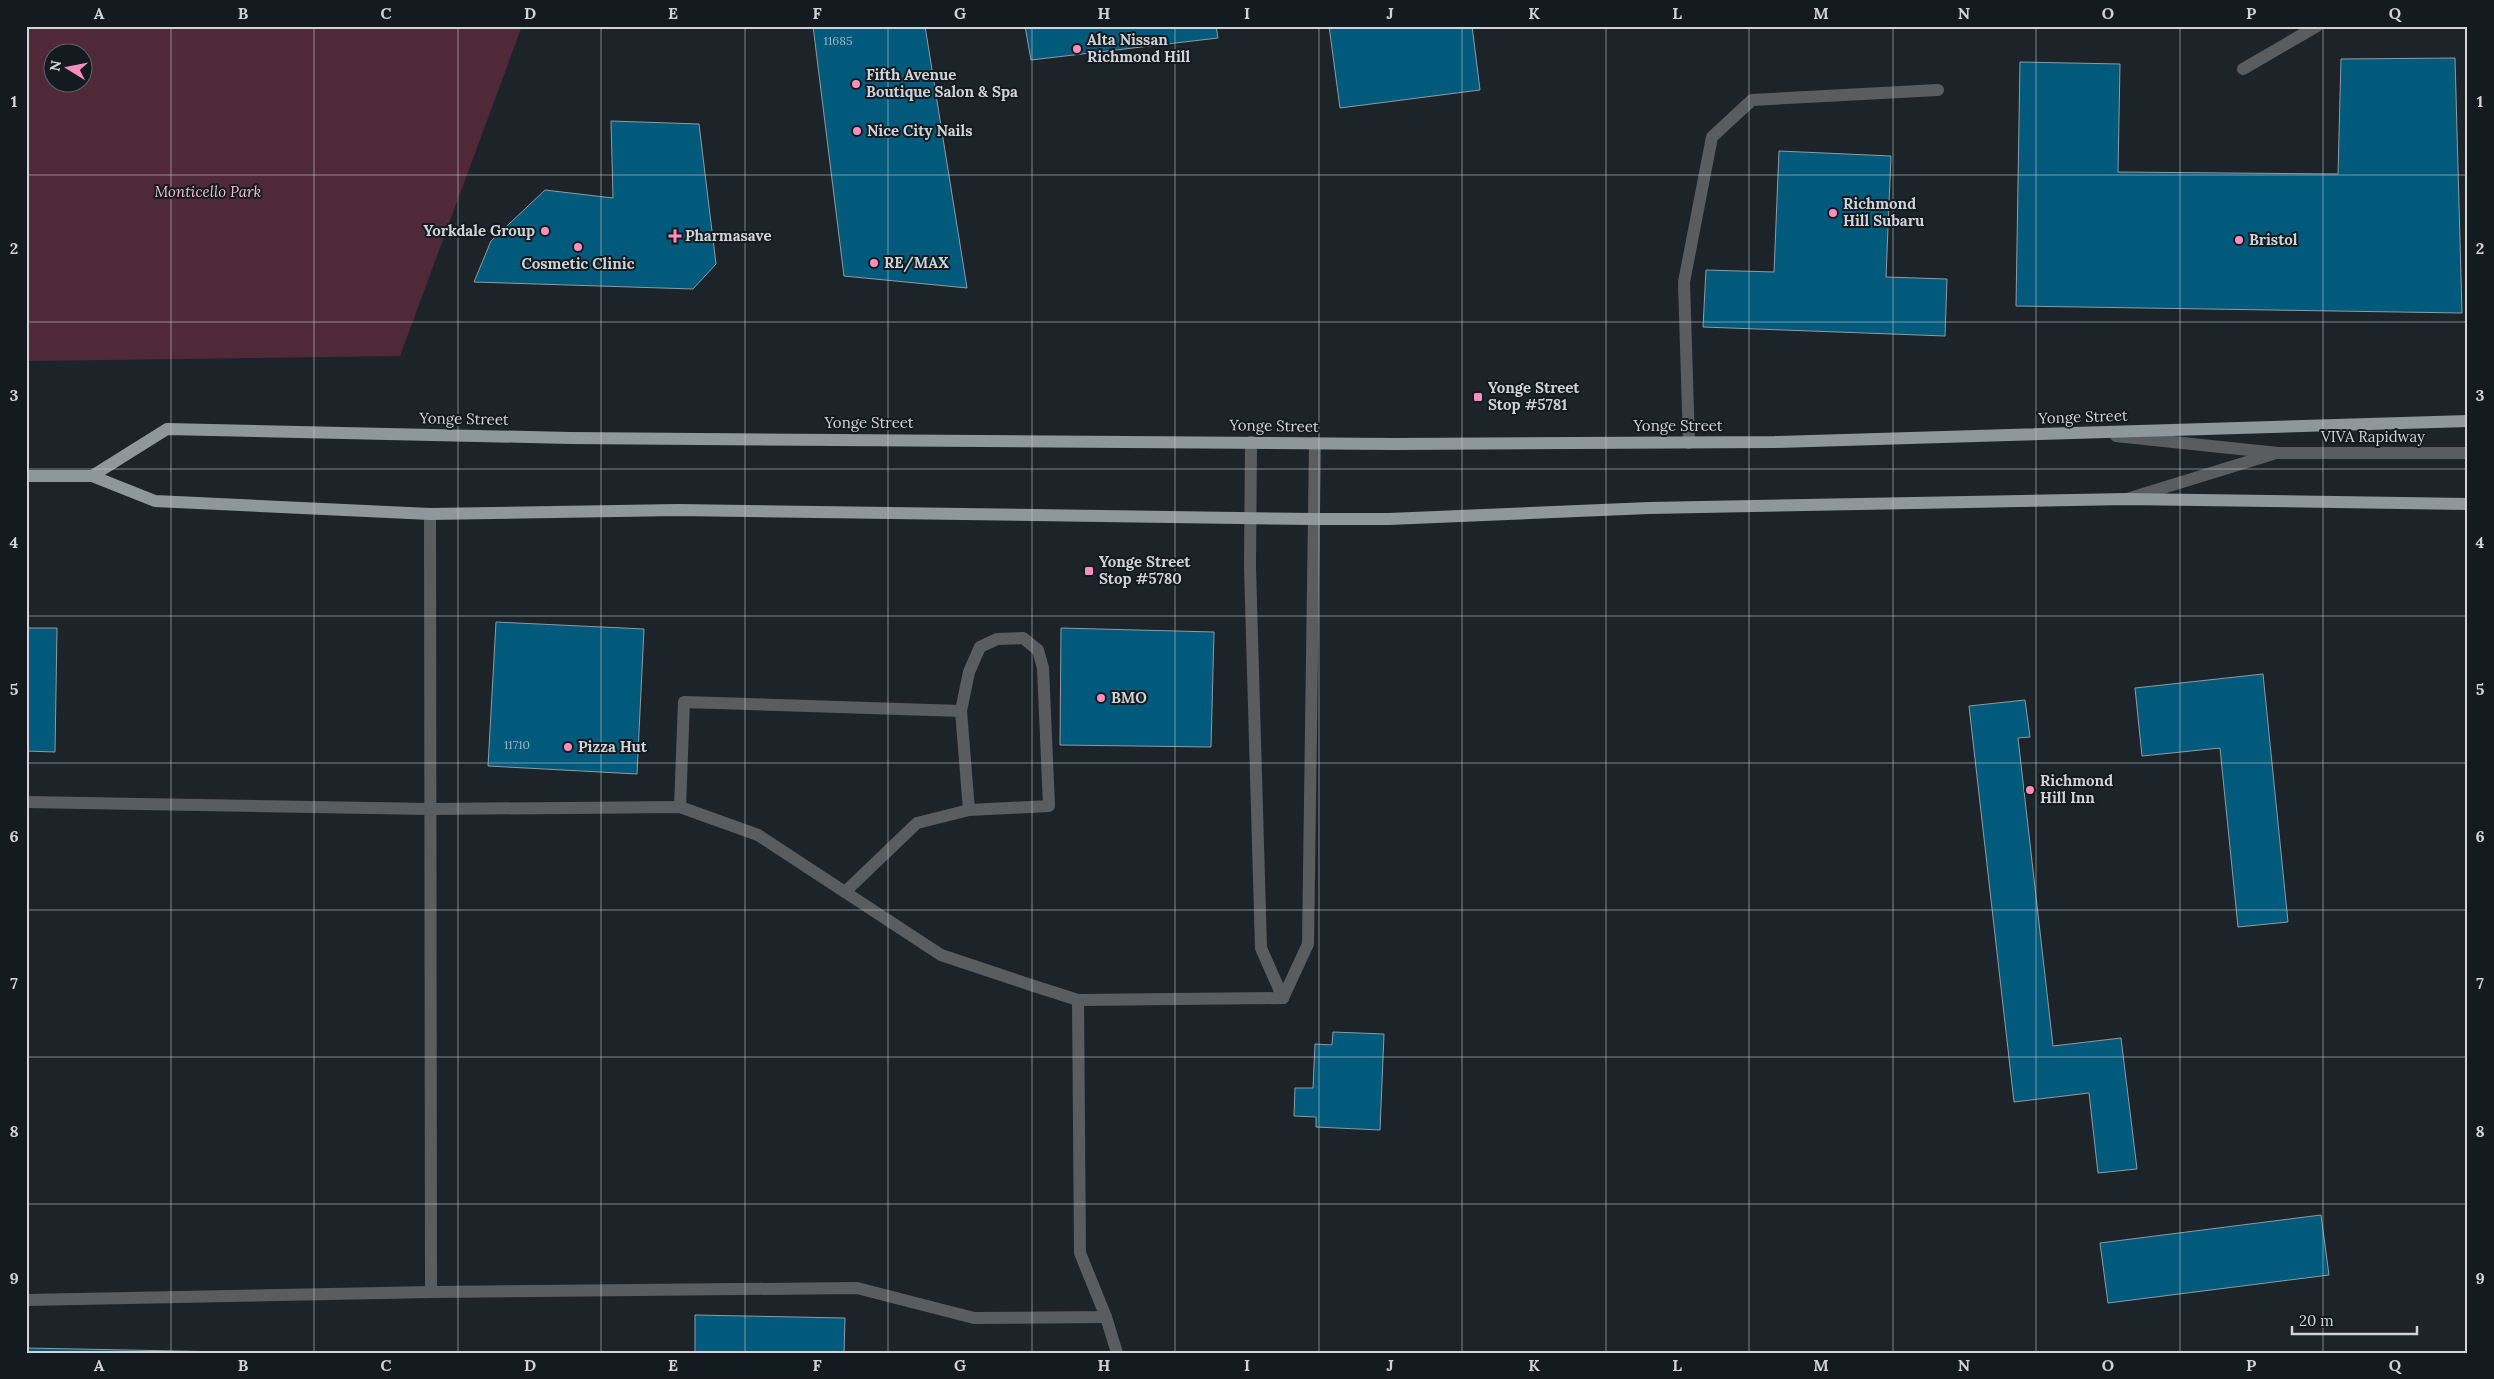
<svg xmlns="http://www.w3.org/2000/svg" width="2494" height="1379" font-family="Lora,serif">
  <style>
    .green { fill: #502939; fill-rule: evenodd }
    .building { fill: #01597c; stroke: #909ba1 }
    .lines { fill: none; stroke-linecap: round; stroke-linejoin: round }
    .minor { stroke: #595d60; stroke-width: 12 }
    .major { stroke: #8e979c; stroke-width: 12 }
    .grid { fill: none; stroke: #cfd4d7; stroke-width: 1; stroke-opacity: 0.55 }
    .poi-dot { fill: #fe8ebb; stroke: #131b20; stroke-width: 2 }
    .labels { text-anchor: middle; stroke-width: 4; stroke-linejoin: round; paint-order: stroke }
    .number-label { font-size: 12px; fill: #9cb5c0 }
    .poi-label { font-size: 15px; font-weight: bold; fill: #cfd4d7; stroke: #131b20; text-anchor: start }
    .park-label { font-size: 15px; font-style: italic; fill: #f8bdd2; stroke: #131b20 }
    .street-label { font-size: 15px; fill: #cfd4d7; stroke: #131b20 }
    .neatline { fill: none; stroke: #cfd4d7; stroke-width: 2 }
    .grid-label { font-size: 16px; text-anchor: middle; font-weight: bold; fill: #cfd4d7 }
  </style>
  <rect width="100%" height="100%" fill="#1c2429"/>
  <path class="green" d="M26,26h496l-122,330 -374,5zM52,52h30v30h-30z"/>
  <g class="building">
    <path d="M813,26h112l42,262 -123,-12z"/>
    <path d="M1025,26h191l2,12 -187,22z"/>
    <path d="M1329,26h143l8,64 -140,18z"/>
    <path d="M2455,58l7,255 -446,-7 4,-244 100,2 -2,108 220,2 3,-115z"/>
    <path d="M611,121l88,3 17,140 -23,25 -219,-7 17,-41 54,-51 68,8z"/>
    <path d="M1779,151l112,5 -5,121 61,2 -2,57 -242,-9 3,-57 68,2z"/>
    <path d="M496,622l148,7 -7,145 -149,-8z"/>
    <path d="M26,628h31l-2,124 -29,-1z"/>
    <path d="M1061,628l153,4 -3,115 -151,-2z"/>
    <path d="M2263,674l25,248 -50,5 -18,-179 -78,8 -7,-68z"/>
    <path d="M2025,700l5,37 -12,1 35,308 68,-8 16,131 -39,4 -9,-80 -75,9 -45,-396z"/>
    <path d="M1333,1032l51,2 -4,96 -64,-3v-10l-22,-1 1,-28h18l2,-44 17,1z"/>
    <path d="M2321,1215l8,60 -221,28 -8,-60z"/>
    <path d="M695,1315l150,3 -1,35h-149z"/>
    <path d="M26,1348l252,5h-252z"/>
  </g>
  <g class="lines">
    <g class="minor">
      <path d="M2243,69l74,-43"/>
      <path d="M2116,436l162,17h190"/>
      <path d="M1251,442l-1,125 11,381 22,50"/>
      <path d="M1689,443l-5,-161 28,-145 40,-37 186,-10"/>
      <path d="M2130,498l143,-44"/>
      <path d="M430,514l1,778"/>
      <path d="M961,711l8,-39 11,-25 17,-8 26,-1 15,12 5,18 6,138 -80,4"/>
      <path d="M26,802l404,7 250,-2 78,28 183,120 93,31 44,14 205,-2"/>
      <path d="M680,807l4,-105 277,9 8,99 -52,13 -72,69"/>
      <path d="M1283,998l25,-54 7,-501"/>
      <path d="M26,1300l405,-8 426,-4 117,30 132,-1 -26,-64 -2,-253"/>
      <path d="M1106,1317l11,36"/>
    </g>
    <g class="major">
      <path d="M26,476h66l63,25 275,13 248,-4 636,9h75l260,-11 477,-9 342,5"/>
      <path d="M92,476l75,-47 403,9 823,6 382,-2 693,-21"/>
    </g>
  </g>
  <path class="grid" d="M171,26v1327M314,26v1327M458,26v1327M601,26v1327M745,26v1327M888,26v1327M1032,26v1327M1175,26v1327M1319,26v1327M1462,26v1327M1606,26v1327M1749,26v1327M1893,26v1327M2036,26v1327M2180,26v1327M2323,26v1327M26,175h2442M26,322h2442M26,469h2442M26,616h2442M26,763h2442M26,910h2442M26,1057h2442M26,1204h2442"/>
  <g class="poi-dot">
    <circle cx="1077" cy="49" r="5"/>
    <circle cx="856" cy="84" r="5"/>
    <circle cx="857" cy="131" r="5"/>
    <circle cx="1833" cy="213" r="5"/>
    <circle cx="545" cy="231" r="5"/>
    <path d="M672.5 228.5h5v5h5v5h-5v5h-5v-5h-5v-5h5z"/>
    <circle cx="2239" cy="240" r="5"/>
    <circle cx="578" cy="247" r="5"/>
    <circle cx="874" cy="263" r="5"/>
    <rect x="1473" y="392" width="10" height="10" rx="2.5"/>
    <rect x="1084" y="566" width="10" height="10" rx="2.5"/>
    <circle cx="1101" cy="698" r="5"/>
    <circle cx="568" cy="747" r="5"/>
    <circle cx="2030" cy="790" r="5"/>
  </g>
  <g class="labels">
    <g class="number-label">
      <text x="838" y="45">11685</text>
      <text x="517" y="749">11710</text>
    </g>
    <g class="poi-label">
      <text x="1087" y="45">Alta Nissan<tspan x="1087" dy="17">Richmond Hill</tspan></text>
      <text x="866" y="80">Fifth Avenue<tspan x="866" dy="17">Boutique Salon &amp; Spa</tspan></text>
      <text x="867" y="136">Nice City Nails</text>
      <text x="1843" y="209">Richmond<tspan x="1843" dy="17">Hill Subaru</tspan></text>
      <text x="535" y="236" text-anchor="end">Yorkdale Group</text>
      <text x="685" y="241">Pharmasave</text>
      <text x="2249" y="245">Bristol</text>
      <text x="884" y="268">RE/MAX</text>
      <text x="578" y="269" text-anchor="middle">Cosmetic Clinic</text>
      <text x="1488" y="393">Yonge Street<tspan x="1488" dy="17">Stop #5781</tspan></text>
      <text x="1099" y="567">Yonge Street<tspan x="1099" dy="17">Stop #5780</tspan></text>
      <text x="1111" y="703">BMO</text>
      <text x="578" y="752">Pizza Hut</text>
      <text x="2040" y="786">Richmond<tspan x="2040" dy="17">Hill Inn</tspan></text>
    </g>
    <g class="park-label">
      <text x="208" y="197">Monticello Park</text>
    </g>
    <g class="street-label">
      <text transform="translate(2083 417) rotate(-2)" y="5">Yonge Street</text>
      <text transform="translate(464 419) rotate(1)" y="5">Yonge Street</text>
      <text x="869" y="428">Yonge Street</text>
      <text transform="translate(1274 426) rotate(1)" y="5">Yonge Street</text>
      <text x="1678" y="431">Yonge Street</text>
      <text x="2373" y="442">VIVA Rapidway</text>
    </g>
  </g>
  <rect width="2494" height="1379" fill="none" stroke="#131b20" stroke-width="55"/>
  <g transform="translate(68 68) rotate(280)"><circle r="24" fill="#131b20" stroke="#5e6569"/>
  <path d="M0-4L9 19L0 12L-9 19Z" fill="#fe8ebb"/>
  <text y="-8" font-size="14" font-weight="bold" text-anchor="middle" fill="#cfd4d7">N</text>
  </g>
  <path d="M2292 1326v8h125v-8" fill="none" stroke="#cfd4d7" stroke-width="2.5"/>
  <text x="2299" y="1326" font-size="15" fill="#cfd4d7" stroke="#131b20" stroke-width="4" paint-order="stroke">20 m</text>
  <rect x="28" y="28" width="2438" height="1324" class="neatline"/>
  <g class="grid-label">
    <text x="99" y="19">A</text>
    <text x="243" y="19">B</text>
    <text x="386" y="19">C</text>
    <text x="530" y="19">D</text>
    <text x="673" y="19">E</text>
    <text x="817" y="19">F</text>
    <text x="960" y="19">G</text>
    <text x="1104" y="19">H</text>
    <text x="1247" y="19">I</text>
    <text x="1390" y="19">J</text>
    <text x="1534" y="19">K</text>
    <text x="1677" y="19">L</text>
    <text x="1821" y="19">M</text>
    <text x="1964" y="19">N</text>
    <text x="2108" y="19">O</text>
    <text x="2251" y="19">P</text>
    <text x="2395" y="19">Q</text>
    <text x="14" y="107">1</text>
    <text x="2480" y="107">1</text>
    <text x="14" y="254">2</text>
    <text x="2480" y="254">2</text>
    <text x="14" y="401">3</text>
    <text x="2480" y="401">3</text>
    <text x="14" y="548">4</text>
    <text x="2480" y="548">4</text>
    <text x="14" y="695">5</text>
    <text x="2480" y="695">5</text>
    <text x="14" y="842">6</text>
    <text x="2480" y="842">6</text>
    <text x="14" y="989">7</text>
    <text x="2480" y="989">7</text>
    <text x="14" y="1137">8</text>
    <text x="2480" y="1137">8</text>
    <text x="14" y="1284">9</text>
    <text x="2480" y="1284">9</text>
    <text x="99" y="1371">A</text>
    <text x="243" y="1371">B</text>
    <text x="386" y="1371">C</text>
    <text x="530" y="1371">D</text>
    <text x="673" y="1371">E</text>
    <text x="817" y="1371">F</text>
    <text x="960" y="1371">G</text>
    <text x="1104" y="1371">H</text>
    <text x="1247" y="1371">I</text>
    <text x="1390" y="1371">J</text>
    <text x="1534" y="1371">K</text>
    <text x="1677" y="1371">L</text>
    <text x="1821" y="1371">M</text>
    <text x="1964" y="1371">N</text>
    <text x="2108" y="1371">O</text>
    <text x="2251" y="1371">P</text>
    <text x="2395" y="1371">Q</text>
  </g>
</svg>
